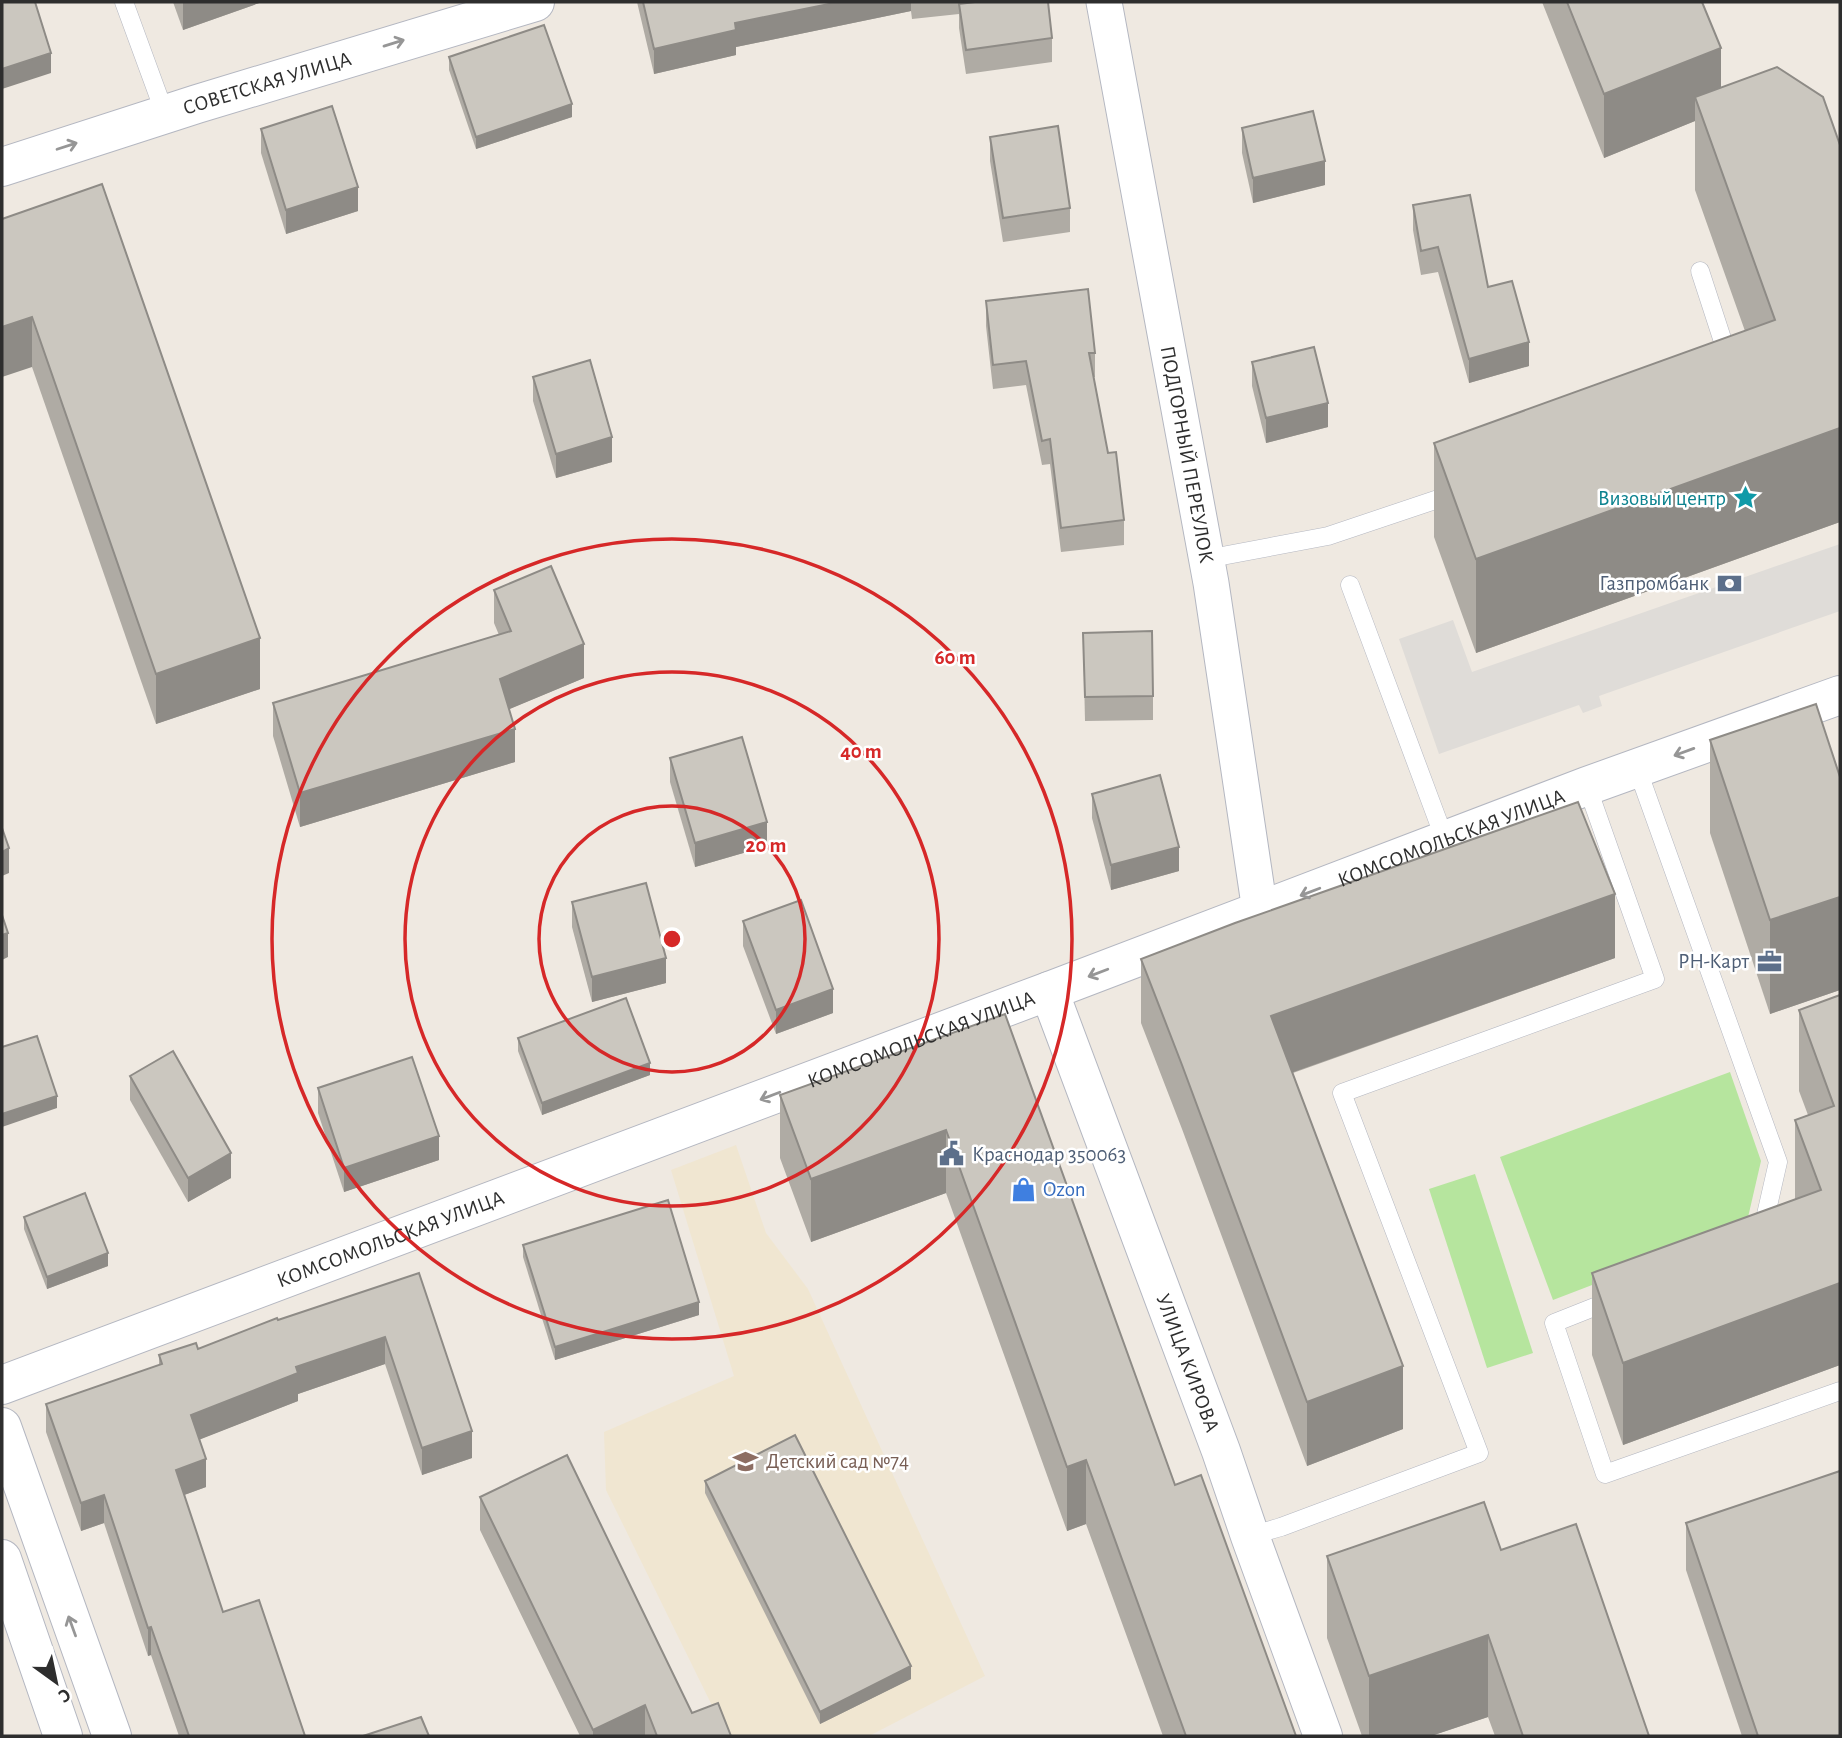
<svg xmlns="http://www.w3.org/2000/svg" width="1842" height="1738" font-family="'Alegreya Sans',sans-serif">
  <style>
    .education { fill: #f0e6d1 }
    .green { fill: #b6e59e }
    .plaza { fill: #dfdcd8 }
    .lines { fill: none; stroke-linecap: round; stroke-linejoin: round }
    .lane-casing { stroke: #b4b7c1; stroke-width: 19 }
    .street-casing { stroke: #b4b7c1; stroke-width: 37 }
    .secondary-casing { stroke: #b4b7c1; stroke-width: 40 }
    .lane { stroke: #fff; stroke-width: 18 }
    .street { stroke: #fff; stroke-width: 35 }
    .secondary { stroke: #fff; stroke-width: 38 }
    .wall { fill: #afaba4 }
    .shaded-wall { fill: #8e8b86 }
    .building { fill: #cbc7bf; stroke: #8e8b86; stroke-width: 2 }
    .oneway { stroke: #969696 }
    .ring { fill: none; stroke: #d62828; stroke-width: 3.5 }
    .labels { text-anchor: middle; stroke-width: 5; stroke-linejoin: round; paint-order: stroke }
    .street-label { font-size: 21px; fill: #2e2e2e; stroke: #fff }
    .culture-label { font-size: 21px; fill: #0d838f; stroke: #fff; text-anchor: end }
    .service-label { font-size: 21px; fill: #4e5e75; stroke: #fff; text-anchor: end }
    .shop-label { font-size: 21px; fill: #366cbe; stroke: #fff; text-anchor: start }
    .education-label { font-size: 21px; fill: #785e54; stroke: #fff; text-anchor: start }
    .centre { fill: #d62828; stroke: #fff; stroke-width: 3.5 }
    .ring-label { font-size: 21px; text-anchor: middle; font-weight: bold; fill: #d62828; stroke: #fff; stroke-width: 5; stroke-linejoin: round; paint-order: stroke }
  </style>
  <rect width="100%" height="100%" fill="#efe9e1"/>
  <path class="education" d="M736,1145l30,88 42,56 177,387 -116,60h-142l-121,-246 -2,-58 130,-56 -63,-206z"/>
  <g class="green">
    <path d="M1730,1072l31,89 -15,65 -193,74 -53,-143z"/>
    <path d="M1475,1174l58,179 -46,15 -58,-179z"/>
  </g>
  <path class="plaza" d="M1840,544v67l-241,85 3,10 -19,7 -4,-8 -140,49 -40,-115 54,-19 19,52z"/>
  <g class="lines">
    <defs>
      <g id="lane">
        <path d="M124,2l41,112"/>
        <path d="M1700,271l29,89"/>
        <path d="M1206,559l122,-23 128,-43"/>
        <path d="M1350,585l95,255"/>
        <path d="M1637,768l141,394 -16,70"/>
        <path d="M1612,1300l-58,23 51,151 235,-83"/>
        <path d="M1250,1536l31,-9 198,-74 -137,-360 313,-114 -68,-193"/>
      </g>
      <g id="street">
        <path id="s1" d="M1104,2l107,581 49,328"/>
      </g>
      <g id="secondary">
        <path id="s2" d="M2,167l195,-63 338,-102"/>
        <path id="s3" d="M1049,991l172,460 29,85 73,200"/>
        <path id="s4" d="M2,1385l1047,-394 538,-205 253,-91"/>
        <path d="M2,1427l110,309"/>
        <path d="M2,1559l61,177"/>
      </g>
    </defs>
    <use href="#lane" class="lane-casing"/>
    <use href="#street" class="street-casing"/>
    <use href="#secondary" class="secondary-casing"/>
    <use href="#lane" class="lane"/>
    <use href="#street" class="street"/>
    <use href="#secondary" class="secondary"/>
  </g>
  <g class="wall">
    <path d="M173,2h89l-79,28z"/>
    <path d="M637,2h411l4,36v24l-86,12 -7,-46v-14l-47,5 -1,-8 -175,36v8l-82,19z"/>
    <path d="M1542,2h160l19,86 119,434 -364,131 -42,-116v-94l311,-112 -50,-141v-69l-91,37z"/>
    <path d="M449,57l123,60 -96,32 -27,-79z"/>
    <path d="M1242,128l83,57 -72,18 -11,-50z"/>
    <path d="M261,129l97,82 -72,23 -25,-81z"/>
    <path d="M990,137l80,71v24l-67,10 -13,-81z"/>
    <path d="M1413,205l75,82 41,79 -60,17 -31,-111 -17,3 -8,-45z"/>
    <path d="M2,219l258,470 -104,35 -124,-357z"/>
    <path d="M986,301l109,52v24h-1l14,76 16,67v25l-63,7 -11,-88 -8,1 -16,-80 -33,4 -7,-63z"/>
    <path d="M1252,362l76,65 -62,16 -14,-57z"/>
    <path d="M533,377l79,85 -56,16 -23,-77z"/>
    <path d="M494,590l90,88 -75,31 6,53 -215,65 -27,-91v-33l226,-68 -5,-12z"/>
    <path d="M1083,633l70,63v24l-68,1z"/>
    <path d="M1710,740l130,37v213l-70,24 -60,-181z"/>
    <path d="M670,758l97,88 -72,21 -25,-85z"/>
    <path d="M1092,794l87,77 -68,19 -19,-72z"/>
    <path d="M572,902l94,81 -74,19 -20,-75z"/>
    <path d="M743,921l90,92 -57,21 -33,-88z"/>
    <path d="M1615,958l-322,115 110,356 -96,37 -125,-337 -41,-106v-64z"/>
    <path d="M1840,995v370l-217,80 -31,-90v-82l203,-74v-79l13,-5 -9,-24v-81z"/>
    <path d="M1005,1014l170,471 121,251h-133l-77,-212 -19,7 -121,-338 -135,49 -31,-84v-63z"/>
    <path d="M518,1038l132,37 -108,40 -24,-64z"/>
    <path d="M130,1076l101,102 -43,24 -58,-102z"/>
    <path d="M318,1088l121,72 -95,32 -26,-79z"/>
    <path d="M24,1217l84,49 -61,23 -23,-60z"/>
    <path d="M523,1245l176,70 -144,45 -32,-103z"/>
    <path d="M419,1273l53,185 -50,17 -37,-111 -87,30v7l-98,38 6,48 -22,8 39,117 82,124h-126l-28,-81 -3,1 -44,-133 -23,8 -35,-99v-28l113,-39v-10l39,-6 80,-29z"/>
    <path d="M705,1481l206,198 -91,45 -115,-231z"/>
    <path d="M480,1497l212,216 39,23h-151l-100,-206z"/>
    <path d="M1686,1523l154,213h-98l-56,-166z"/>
    <path d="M1501,1550l148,186h-154l-7,-19 -57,19h-69l-35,-98v-82z"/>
  </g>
  <g class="shaded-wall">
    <path d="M183,2h79l-79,28z"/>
    <path d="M839,2h72v9l-175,36v8l-82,19v-25l81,-26z"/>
    <path d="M1721,48v63l-26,-14v24l-91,37v-64z"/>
    <path d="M51,53v20l-49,16v-20z"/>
    <path d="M572,104v13l-96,32v-12z"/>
    <path d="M1325,161v24l-72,18v-25z"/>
    <path d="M358,187v24l-72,23v-24z"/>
    <path d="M32,317v50l-30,10v-50z"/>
    <path d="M1529,342v24l-60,17v-24z"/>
    <path d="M1328,403v24l-62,16v-25z"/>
    <path d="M1840,428v94l-364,131v-94z"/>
    <path d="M612,437v25l-56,16v-24z"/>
    <path d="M260,638v51l-104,35v-50z"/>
    <path d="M584,644v34l-84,35v-34z"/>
    <path d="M515,729v33l-215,65v-34z"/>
    <path d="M767,822v24l-72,21v-24z"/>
    <path d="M1179,847v24l-68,19v-25z"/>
    <path d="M9,848v25l-7,3v-24z"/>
    <path d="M1615,894v64l-344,122v-64z"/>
    <path d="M1840,897v93l-70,24v-94z"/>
    <path d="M8,933v24l-6,3v-25z"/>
    <path d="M666,958v25l-74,19v-25z"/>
    <path d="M833,989v24l-57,21v-24z"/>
    <path d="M650,1063v12l-108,40v-12z"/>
    <path d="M57,1096v12l-55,19v-13z"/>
    <path d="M946,1130v63l-135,49v-63z"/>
    <path d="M439,1136v24l-95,32v-24z"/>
    <path d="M231,1153v25l-43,24v-24z"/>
    <path d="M108,1253v13l-61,23v-12z"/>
    <path d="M1840,1283v82l-217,80v-82z"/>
    <path d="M699,1302v13l-144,45v-13z"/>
    <path d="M385,1337v27l-87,30v7l-107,42v-28l105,-48z"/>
    <path d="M1403,1366v63l-96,37v-64z"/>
    <path d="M472,1431v27l-50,17v-27z"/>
    <path d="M206,1459v28l-30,11v-28z"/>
    <path d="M1086,1460v64l-19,7v-64z"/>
    <path d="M104,1495v28l-23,8v-28z"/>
    <path d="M151,1627v28l-3,1v-28z"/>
    <path d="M1488,1635v82l-57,19h-62v-60z"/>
    <path d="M911,1666v13l-91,45v-12z"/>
    <path d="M645,1705v31h-52v-6z"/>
  </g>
  <g class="building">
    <path d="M2,2h33l16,51 -49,16z"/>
    <path d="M643,2h196l-104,21 1,7 -82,19z"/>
    <path d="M975,2h73l4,36 -86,12 -7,-46z"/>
    <path d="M1567,2h135l19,46 -117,46z"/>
    <path d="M544,25l28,79 -96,33 -27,-80z"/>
    <path d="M1777,67l46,30 17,48v283l-364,131 -42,-116 341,-123 -80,-223z"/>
    <path d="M332,106l26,81 -72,23 -25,-81z"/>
    <path d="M1313,111l12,50 -72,17 -11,-50z"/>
    <path d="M1058,126l12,82 -67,10 -13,-81z"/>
    <path d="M102,184l158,454 -104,36 -124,-357 -30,10v-108z"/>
    <path d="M1470,195l18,92 24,-6 17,61 -60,17 -31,-112 -17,4 -8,-46z"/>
    <path d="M1088,289l7,64h-6l19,100 8,-1 8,68 -63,8 -11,-89 -8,2 -16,-80 -33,4 -7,-64z"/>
    <path d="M1314,347l14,56 -62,15 -14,-56z"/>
    <path d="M590,360l22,77 -56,17 -23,-77z"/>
    <path d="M551,566l33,78 -84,35 15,50 -215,64 -27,-90 238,-72 -17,-41z"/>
    <path d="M1152,631l1,65 -68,1 -2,-64z"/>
    <path d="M1816,704l24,73v120l-70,23 -60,-180z"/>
    <path d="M742,737l25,85 -72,21 -25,-85z"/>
    <path d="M1160,775l19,72 -68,18 -19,-71z"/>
    <path d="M1578,802l37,92 -344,122 132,350 -96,36 -125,-337 -41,-106 94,-36z"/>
    <path d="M2,828l7,20 -7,4z"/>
    <path d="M646,883l20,75 -74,19 -20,-75z"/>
    <path d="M801,900l32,89 -57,21 -33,-89z"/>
    <path d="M2,915l6,18 -6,2z"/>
    <path d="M1840,995v288l-217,80 -31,-90 229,-83 -26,-70 39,-14 -35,-96z"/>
    <path d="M626,998l24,65 -108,40 -24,-65z"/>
    <path d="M1005,1014l170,471 26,-10 95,261h-110l-100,-276 -19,7 -121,-337 -135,49 -31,-84z"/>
    <path d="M37,1036l20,60 -55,18v-67z"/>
    <path d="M173,1051l58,102 -43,25 -58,-102z"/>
    <path d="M412,1057l27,79 -95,32 -26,-80z"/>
    <path d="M85,1193l23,60 -61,24 -23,-60z"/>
    <path d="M668,1200l31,102 -144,45 -32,-102z"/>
    <path d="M419,1273l53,158 -50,17 -37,-111 -89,30 2,6 -107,42 15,44 -30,11 47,142 36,-12 46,136h-116l-38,-109 -3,1 -44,-133 -23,8 -35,-99 116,-40 -3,-9 37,-12 2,6 79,-31 1,2z"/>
    <path d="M795,1435l116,231 -91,46 -115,-231z"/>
    <path d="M567,1455l125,258 26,-10 13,33h-74l-12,-31 -52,25 -113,-233z"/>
    <path d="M1840,1471v265h-82l-72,-213z"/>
    <path d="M1484,1502l17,48 75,-26 73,212h-126l-35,-101 -119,41 -42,-120z"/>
    <path d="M421,1717l8,19h-66z"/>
  </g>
  <defs><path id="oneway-shaft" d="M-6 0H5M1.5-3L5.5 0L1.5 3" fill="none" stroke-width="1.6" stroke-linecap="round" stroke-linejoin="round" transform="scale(1.75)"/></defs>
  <g class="oneway">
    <use href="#oneway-shaft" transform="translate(394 43) rotate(-17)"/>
    <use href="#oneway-shaft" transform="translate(67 146) rotate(-18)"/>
    <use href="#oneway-shaft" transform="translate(1684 752) rotate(160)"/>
    <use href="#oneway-shaft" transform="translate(1310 892) rotate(159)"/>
    <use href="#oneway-shaft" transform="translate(1098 973) rotate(159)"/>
    <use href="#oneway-shaft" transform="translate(770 1096) rotate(159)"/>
    <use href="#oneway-shaft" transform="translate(72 1626) rotate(-110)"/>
  </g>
  <g class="ring">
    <circle cx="672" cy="939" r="133"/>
    <circle cx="672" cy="939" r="267"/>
    <circle cx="672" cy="939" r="400"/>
  </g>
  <defs>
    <symbol id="sight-bare" viewBox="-9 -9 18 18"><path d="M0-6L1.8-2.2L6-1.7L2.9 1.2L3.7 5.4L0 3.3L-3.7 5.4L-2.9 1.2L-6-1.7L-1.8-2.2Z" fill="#0f9aa8" stroke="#fff" stroke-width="2.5" paint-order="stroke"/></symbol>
    <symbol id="bank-bare" viewBox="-9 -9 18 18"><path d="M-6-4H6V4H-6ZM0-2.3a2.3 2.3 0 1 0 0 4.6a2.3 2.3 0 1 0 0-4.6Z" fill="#5c6f8a" stroke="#fff" stroke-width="2.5" paint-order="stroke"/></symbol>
    <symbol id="office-bare" viewBox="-9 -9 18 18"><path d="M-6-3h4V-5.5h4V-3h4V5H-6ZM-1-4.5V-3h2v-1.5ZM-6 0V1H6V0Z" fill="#5c6f8a" stroke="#fff" stroke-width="2.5" paint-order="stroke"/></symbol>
    <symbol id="civic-bare" viewBox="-9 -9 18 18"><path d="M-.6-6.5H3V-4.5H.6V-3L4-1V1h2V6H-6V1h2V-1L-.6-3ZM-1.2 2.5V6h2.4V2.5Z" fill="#5c6f8a" stroke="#fff" stroke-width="2.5" paint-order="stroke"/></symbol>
    <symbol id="shop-bare" viewBox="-9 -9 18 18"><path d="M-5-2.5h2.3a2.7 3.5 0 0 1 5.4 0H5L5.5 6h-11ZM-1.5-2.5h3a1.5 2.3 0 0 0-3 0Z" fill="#3f7fe0" stroke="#fff" stroke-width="2.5" paint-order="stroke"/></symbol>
    <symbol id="school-bare" viewBox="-9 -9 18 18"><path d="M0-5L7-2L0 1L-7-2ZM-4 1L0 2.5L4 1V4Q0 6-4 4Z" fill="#8d6e63" stroke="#fff" stroke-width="2.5" paint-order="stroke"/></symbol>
  </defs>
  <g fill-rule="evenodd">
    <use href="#sight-bare" x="1728" y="480" width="35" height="35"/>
    <use href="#bank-bare" x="1712" y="566" width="35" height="35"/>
    <use href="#office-bare" x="1752" y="944" width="35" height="35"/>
    <use href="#civic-bare" x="934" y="1136" width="35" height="35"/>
    <use href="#shop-bare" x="1006" y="1172" width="35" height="35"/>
    <use href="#school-bare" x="728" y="1444" width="35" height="35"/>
  </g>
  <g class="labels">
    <g class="street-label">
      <text dy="7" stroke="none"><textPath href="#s2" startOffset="278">СОВЕТСКАЯ УЛИЦА</textPath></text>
      <text dy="7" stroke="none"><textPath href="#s1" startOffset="460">ПОДГОРНЫЙ ПЕРЕУЛОК</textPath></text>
      <text dy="7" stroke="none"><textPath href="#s4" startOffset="1549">КОМСОМОЛЬСКАЯ УЛИЦА</textPath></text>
      <text dy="7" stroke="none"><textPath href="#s4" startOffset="982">КОМСОМОЛЬСКАЯ УЛИЦА</textPath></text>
      <text dy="7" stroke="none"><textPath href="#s4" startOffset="415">КОМСОМОЛЬСКАЯ УЛИЦА</textPath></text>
      <text dy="7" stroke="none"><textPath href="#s3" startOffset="397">УЛИЦА КИРОВА</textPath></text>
    </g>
    <g class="culture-label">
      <text x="1726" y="505">Визовый центр</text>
    </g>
    <g class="service-label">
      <text x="1709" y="590">Газпромбанк</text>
      <text x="1749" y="968">РН-Карт</text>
      <text x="972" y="1161" text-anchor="start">Краснодар 350063</text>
    </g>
    <g class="shop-label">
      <text x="1043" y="1196">Ozon</text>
    </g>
    <g class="education-label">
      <text x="766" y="1468">Детский сад №74</text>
    </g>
  </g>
  <circle cx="672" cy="939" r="10" class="centre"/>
  <g class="ring-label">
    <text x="955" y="664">60 m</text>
    <text x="861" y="758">40 m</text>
    <text x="766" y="852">20 m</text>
  </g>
  <rect width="1842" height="1738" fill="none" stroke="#2e2e2e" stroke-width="7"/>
  <g transform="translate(56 1682) rotate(147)" stroke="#ffffff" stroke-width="5" paint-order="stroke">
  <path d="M0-5L12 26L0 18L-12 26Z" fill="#2e2e2e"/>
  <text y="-10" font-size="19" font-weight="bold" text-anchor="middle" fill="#2e2e2e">С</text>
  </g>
</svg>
